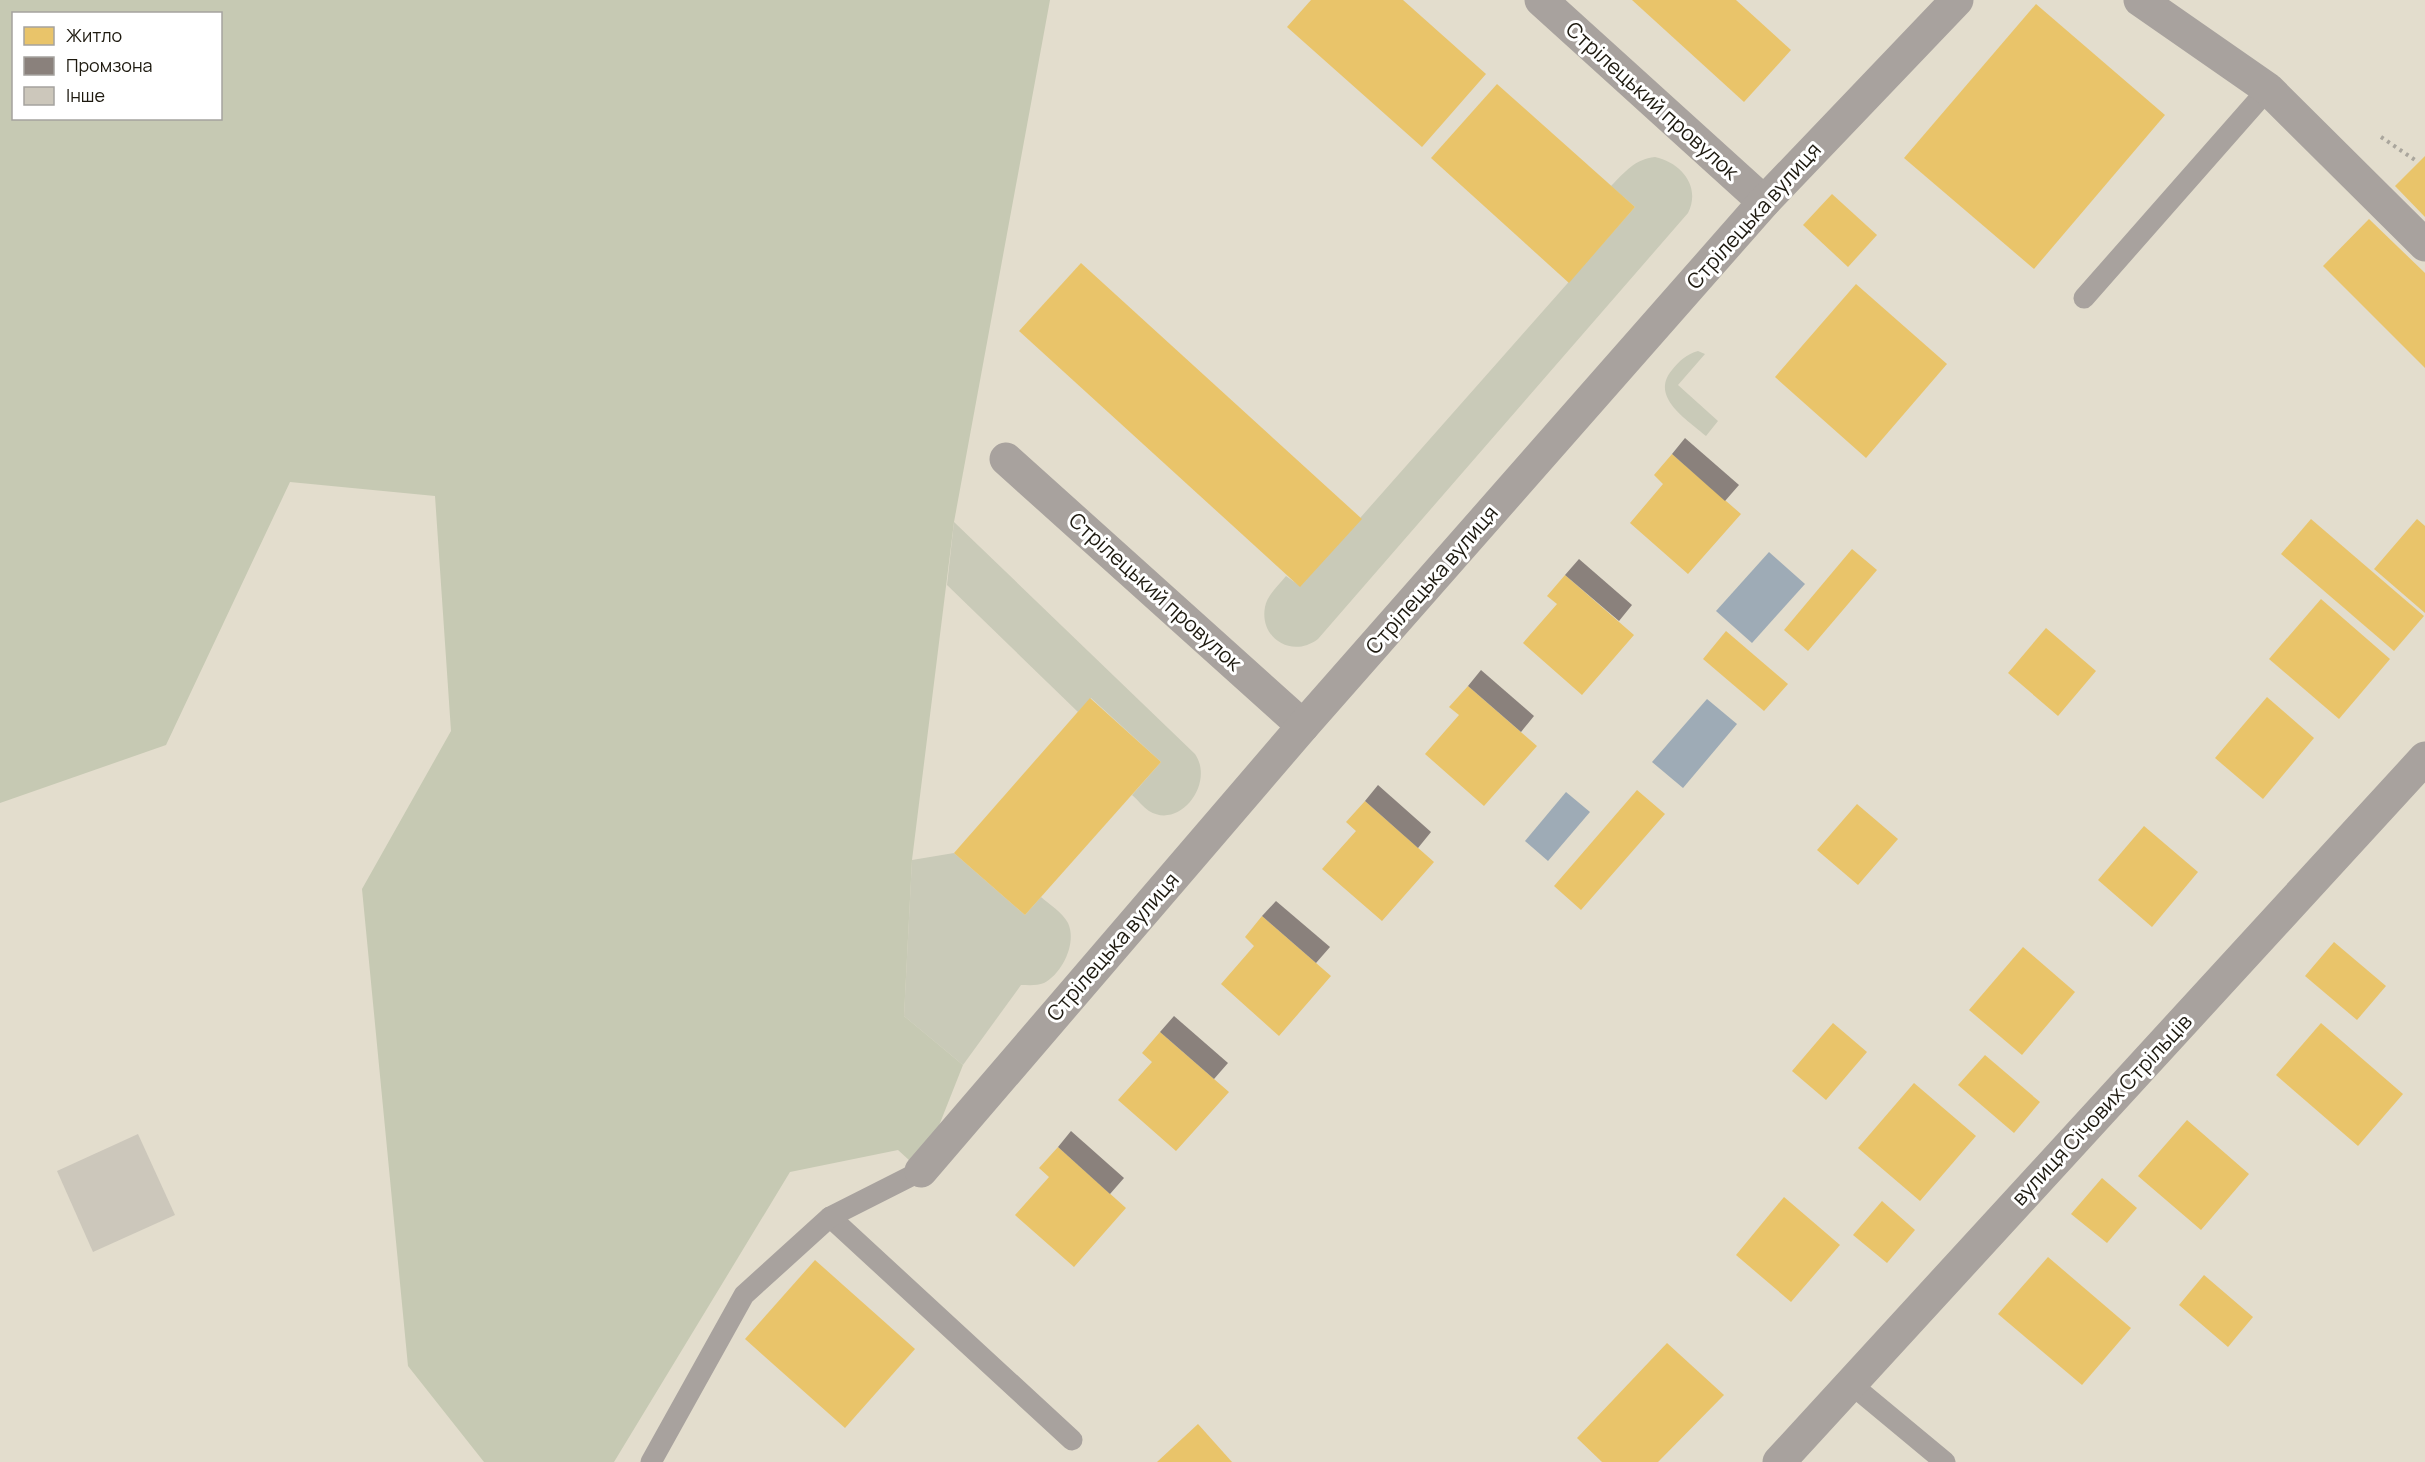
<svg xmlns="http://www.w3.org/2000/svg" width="2425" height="1462" font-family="Manrope,sans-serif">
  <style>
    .green { fill: #c9cab8 }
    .forest { fill: #c6c9b3; fill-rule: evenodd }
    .water { fill: #9eabb6 }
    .homes { fill: #e9c46a }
    .industry { fill: #8a817c }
    .building { fill: #ccc7bb }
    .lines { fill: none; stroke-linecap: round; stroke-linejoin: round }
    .path { stroke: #aaa69d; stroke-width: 4; stroke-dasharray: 3 4.5; stroke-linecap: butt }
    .service { stroke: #a8a29e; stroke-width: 21 }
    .minor { stroke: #a8a29e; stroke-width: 33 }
    .labels { text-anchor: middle; stroke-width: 6; stroke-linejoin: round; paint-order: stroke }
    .street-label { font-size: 21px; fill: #1d190f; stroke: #fff }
  </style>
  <rect width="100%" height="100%" fill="#e3ddcd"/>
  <g class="green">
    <path d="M1655,157c27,6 46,30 33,56l-370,426c-26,20 -59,-1 -53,-32 2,-12 14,-22 21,-31l14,10 335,-379 -24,-21c14,-14 24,-27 44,-29z"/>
    <path d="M1698,351l7,3 -27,31 40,36 -12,15c-18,-16 -57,-39 -34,-66 7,-9 15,-16 26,-19z"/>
    <path d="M954,522l241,232c20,29 -15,76 -46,57 -6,-4 -11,-11 -17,-16l29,-33 -70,-64 -13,14 -131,-127z"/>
    <path d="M954,853l71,62 16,-18c8,7 21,15 27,26 9,19 -5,50 -24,60 -7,3 -16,2 -23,2l-58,80 -59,-49 8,-156z"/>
  </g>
  <path class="forest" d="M0,0h1050l-96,522 -42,338 -8,156 59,49 -42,106 -23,-21 -108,22 -176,290h-130l-76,-96 -46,-477 89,-158 -16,-235 -145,-14 -124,263 -166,58zM14,14h206v104h-206z"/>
  <g class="water">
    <path d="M1769,552l36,32 -53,59 -36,-32z"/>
    <path d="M1707,699l30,25 -54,64 -31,-26z"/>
    <path d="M1566,792l24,20 -42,49 -23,-20z"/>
  </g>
  <g class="homes">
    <path d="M1311,0h92l83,74 -64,73 -135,-120z"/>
    <path d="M1632,0h104l55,50 -47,52z"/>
    <path d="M2036,4l129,111 -131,154 -130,-111z"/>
    <path d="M1497,84l138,123 -66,76 -138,-125z"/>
    <path d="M2425,156v61l-30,-31z"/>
    <path d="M1832,194l45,41 -29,32 -45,-42z"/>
    <path d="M2369,219l56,54v95l-102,-102z"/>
    <path d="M1081,263l281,256 -62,68 -281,-256z"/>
    <path d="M1856,284l91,80 -81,94 -91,-81z"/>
    <path d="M1672,454l69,60 -53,60 -58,-51 33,-39 -9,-9z"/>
    <path d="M2311,519l113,97 -30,35 -113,-97z"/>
    <path d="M2417,519l8,7v87l-51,-44z"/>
    <path d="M1852,549l25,21 -69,81 -24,-21z"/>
    <path d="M1565,575l69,60 -52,60 -59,-52 34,-39 -10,-8z"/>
    <path d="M2321,599l69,60 -51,60 -70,-60z"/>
    <path d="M2046,628l50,43 -38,45 -50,-43z"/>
    <path d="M1726,631l62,53 -24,27 -61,-52z"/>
    <path d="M1468,686l69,60 -53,60 -59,-52 34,-39 -10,-8z"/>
    <path d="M2267,697l47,41 -51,61 -48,-41z"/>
    <path d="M1090,698l71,64 -136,153 -71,-62z"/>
    <path d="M1637,790l28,24 -84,96 -27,-24z"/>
    <path d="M1365,801l69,61 -52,59 -60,-52 34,-38 -10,-9z"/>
    <path d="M1857,804l41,35 -40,46 -41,-35z"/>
    <path d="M2144,826l54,46 -46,55 -54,-47z"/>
    <path d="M1262,916l69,60 -52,60 -58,-52 33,-38 -9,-9z"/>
    <path d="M2334,942l52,44 -29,34 -52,-44z"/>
    <path d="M2023,947l52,45 -53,63 -53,-45z"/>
    <path d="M1833,1023l34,29 -41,48 -34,-29z"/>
    <path d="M2321,1023l82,71 -45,52 -82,-71z"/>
    <path d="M1160,1032l69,60 -53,59 -58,-51 34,-38 -10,-9z"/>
    <path d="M1985,1055l55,47 -26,31 -56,-48z"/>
    <path d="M1914,1083l62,53 -56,65 -62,-53z"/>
    <path d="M2187,1120l62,54 -48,56 -63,-54z"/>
    <path d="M1058,1147l68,61 -52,59 -59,-52 34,-38 -10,-9z"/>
    <path d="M2102,1178l35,30 -30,35 -36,-29z"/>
    <path d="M1784,1197l56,48 -49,57 -55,-47z"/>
    <path d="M1882,1201l33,29 -28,33 -34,-28z"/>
    <path d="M2048,1257l83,71 -49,57 -84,-71z"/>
    <path d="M815,1260l100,89 -70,79 -100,-89z"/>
    <path d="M2204,1275l49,42 -25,30 -49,-42z"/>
    <path d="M1667,1343l57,52 -66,67h-56l-25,-24z"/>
    <path d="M1198,1424l34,38h-75z"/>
  </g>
  <g class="industry">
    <path d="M1685,438l54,47 -14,16 -53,-47z"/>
    <path d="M1579,559l53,46 -13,16 -54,-46z"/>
    <path d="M1481,670l53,46 -13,16 -53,-46z"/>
    <path d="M1378,785l53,47 -13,16 -53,-47z"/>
    <path d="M1276,901l54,46 -14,16 -54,-47z"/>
    <path d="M1174,1016l54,47 -14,16 -54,-47z"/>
    <path d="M1071,1131l53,47 -14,16 -52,-47z"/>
  </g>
  <path class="building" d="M138,1134l37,81 -82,37 -36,-81z"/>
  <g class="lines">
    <path class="path" d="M2381,137l37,25"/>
    <g class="service">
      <path d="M2084,298l184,-209"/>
      <path d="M830,1217l242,223"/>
      <path d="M1851,1384l94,78"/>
      <path d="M651,1462l93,-167 86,-78 91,-46"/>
    </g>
    <g class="minor">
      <path d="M1541,0l223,202"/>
      <path d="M2140,0l128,89 157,156"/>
      <path d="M1006,459l297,267"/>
      <path d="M921,1171l382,-445 461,-524 193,-202"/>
      <path d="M1779,1462l646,-704"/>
    </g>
  </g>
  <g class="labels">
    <g class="street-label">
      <text transform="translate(1652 101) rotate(42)" y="7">Стрілецький провулок</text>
      <text transform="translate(1754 216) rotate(-48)" y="7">Стрілецька вулиця</text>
      <text transform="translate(1432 580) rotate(-49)" y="7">Стрілецька вулиця</text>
      <text transform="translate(1155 592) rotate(42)" y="7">Стрілецький провулок</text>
      <text transform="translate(1113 947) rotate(-49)" y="7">Стрілецька вулиця</text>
      <text transform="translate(2102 1110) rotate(-47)" y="7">вулиця Січових Стрільців</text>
    </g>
  </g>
  <rect x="12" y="12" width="210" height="108" fill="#ffffff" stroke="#a5a39f" stroke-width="1.5"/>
  <rect x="24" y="27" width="30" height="18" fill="#e9c46a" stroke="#a5a39f" stroke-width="1.5"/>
  <text x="66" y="42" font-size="18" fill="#1d190f">Житло</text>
  <rect x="24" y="57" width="30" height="18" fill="#8a817c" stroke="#a5a39f" stroke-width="1.5"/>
  <text x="66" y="72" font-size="18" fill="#1d190f">Промзона</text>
  <rect x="24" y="87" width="30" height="18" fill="#ccc7bb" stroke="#a5a39f" stroke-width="1.5"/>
  <text x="66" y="102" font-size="18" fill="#1d190f">Інше</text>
</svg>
